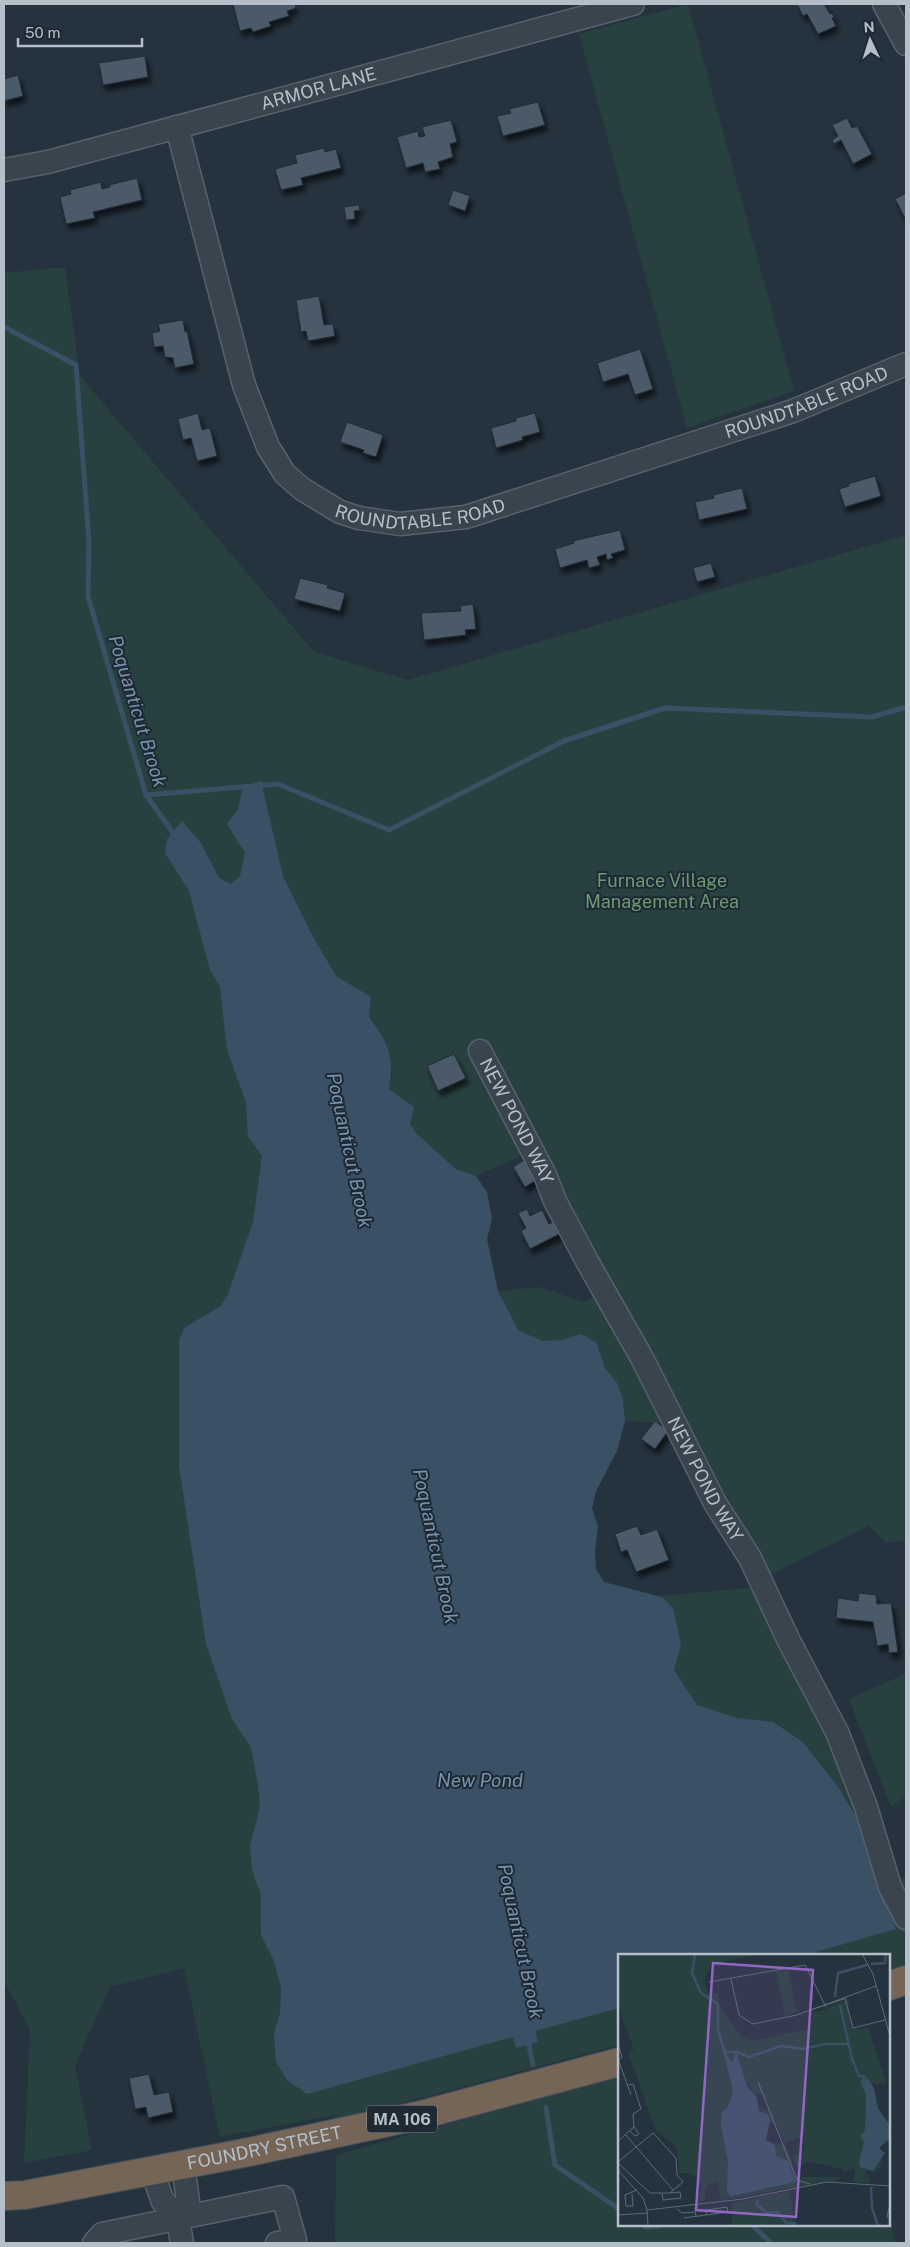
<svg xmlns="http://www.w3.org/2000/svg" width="910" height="2247" font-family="'Public Sans',sans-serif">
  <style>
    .green { fill: #284140; fill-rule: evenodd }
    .water { fill: #3a5065 }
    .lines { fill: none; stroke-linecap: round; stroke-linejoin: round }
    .stream { stroke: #3a5065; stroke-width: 5 }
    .building { fill: #4c5a67; stroke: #202b35; filter: url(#shadow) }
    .minor-casing { stroke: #57626c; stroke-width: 25 }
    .highway-casing { stroke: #444f59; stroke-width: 30 }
    .minor { stroke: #39444e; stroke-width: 22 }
    .highway { stroke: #746557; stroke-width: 28 }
    .labels { text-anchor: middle; stroke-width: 4; stroke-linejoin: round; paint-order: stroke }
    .shield { fill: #1e2933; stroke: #88929c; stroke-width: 1 }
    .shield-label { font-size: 16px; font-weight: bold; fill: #b5bfc9 }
    .street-label { font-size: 18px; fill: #b5bfc9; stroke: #1e2933 }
    .park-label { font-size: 18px; fill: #6d9972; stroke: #1e2933 }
    .water-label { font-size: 19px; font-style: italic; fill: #7793ab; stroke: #1e2933 }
    .inset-river { fill: none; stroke: #3a5065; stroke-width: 2.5 }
    .inset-road { fill: none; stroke: #5f6b76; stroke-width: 1 }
    .view { fill: #9267c3; fill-opacity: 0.15; stroke: #9267c3; stroke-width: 2.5 }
    .inset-edge { fill: none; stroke: #b5bfc9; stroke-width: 2.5 }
  </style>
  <defs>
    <filter id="shadow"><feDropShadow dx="3" dy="5.5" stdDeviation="2.5" flood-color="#0009"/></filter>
  </defs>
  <rect width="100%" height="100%" fill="#25333e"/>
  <g class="green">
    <path d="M688,4l106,387 -107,37 -108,-394z"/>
    <path d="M65,267l15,109 234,276 94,28 498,-145v1005l-20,3 -17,-17 -101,50 130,302h8v87l-17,5v-14h-270v89l-283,76 -2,-6 -114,22 -36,-169 -74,19 -35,78 17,85 -68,13 6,-133 -26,-49v-1708zM279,1031l114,39 -4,19 27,44 40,36 20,7 49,-22 75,141 -17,7 -43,-15 -42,4 19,37zM624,1403l1,18 38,2 94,164 -303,28z"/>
    <path d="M906,1671v125l-15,11 -42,-108 54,-24z"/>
    <path d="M619,2076v150h270v-10l7,27h-561l1,-88z"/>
  </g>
  <path class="water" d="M261,781l22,95 28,57 25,43 35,21 -2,20c19,25 26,40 20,72l25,18 -4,17 6,9 40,36 20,7 11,16 5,27 -5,20 11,52 21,40 24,10 19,-1 19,-6 15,8 9,26 12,15 6,16 2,22 -8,30 -21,40 -4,18 6,17 -3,25 1,18 8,13 58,15 11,11 8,37 -7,25 23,35 40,13 36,4 30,20 36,46 21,36 36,105 -94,27h-183v52l-84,23 3,11 -22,6 -3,-11 -206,57 -20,-14 -11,-18 -2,-29 6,-20 1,-25 -7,-27 -13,-26v-40l-9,-25 -2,-24 10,-39 -2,-22 -7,-38 -19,-28 -26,-75 -27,-178v-126l5,-12 37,-22 7,-12 25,-72 9,-66 -14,-20 -2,-34 -19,-52 -7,-63 -10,-17 -21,-79 -24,-38 2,-14 15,-18 19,22 18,35 12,6 9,-8 5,-23 -18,-29 11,-15 5,-22z"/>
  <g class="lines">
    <g class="stream">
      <path d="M4,327l72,38 13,177 -1,54 58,199 30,42"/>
      <path d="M146,795l132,-11 111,46 175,-89 101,-33 207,9 34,-10"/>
      <path d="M528,2040l5,25"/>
      <path d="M546,2108l9,57 64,44"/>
      <path d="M644,2226l2,1 14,-1"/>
      <path d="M753,2226l18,17"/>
    </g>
  </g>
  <g class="building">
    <path d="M233,4h62l1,4 -9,3 2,5 -20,6 2,4 -18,6 -2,-4 -11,3z"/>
    <path d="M797,4h27l6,10 2,-1 2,4 -2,1 4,8 -18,8 -11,-20 -4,2z"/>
    <path d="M145,56l3,21 -45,8 -4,-22z"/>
    <path d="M18,75l5,21 -19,5v-22z"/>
    <path d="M538,102l7,23 -42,11 -6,-20 14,-3 -2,-4z"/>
    <path d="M847,118l5,10 5,-2 15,28 -19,10 -12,-24 -7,4 -2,-4 6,-4 -6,-11z"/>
    <path d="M451,120l6,22 -7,2 3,13 -15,5 2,7 -15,3 -2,-9 -17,5 -9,-31 21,-6 1,6 6,-1 -3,-9z"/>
    <path d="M324,148l1,4 11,-3 5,19 -40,10 2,7 -22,5 -6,-21 22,-6 -2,-8z"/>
    <path d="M137,178l5,22 -49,12 2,6 -29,6 -6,-27 11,-3 -1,-4 31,-8 1,7 8,-2 -1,-2z"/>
    <path d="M453,190l17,6 -5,15 -17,-6z"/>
    <path d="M906,193v27l-11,-21z"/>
    <path d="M359,205l1,5 -6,1 1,8 -9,1 -2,-13z"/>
    <path d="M319,296l5,29 9,-1 2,12 -27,5 -2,-10 -5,1 -5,-32z"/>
    <path d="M183,320l2,12 2,-1 7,33 -19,4 -2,-10 -8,-1 -2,-11 -9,1 -2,-14 8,-2 -2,-7z"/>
    <path d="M640,349l13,40 -18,6 -7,-21 -25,8 -6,-19z"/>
    <path d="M198,413l4,17 8,-2 7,28 -20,5 -6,-23 -8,2 -5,-21z"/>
    <path d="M535,413l5,19 -18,5 1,3 -27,8 -5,-20 25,-7v-3z"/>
    <path d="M347,422l36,13 -7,22 -13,-4 1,-3 -24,-8z"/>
    <path d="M875,476l6,20 -36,11 -6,-18 10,-3 -1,-2z"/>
    <path d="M742,488l5,21 -48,11 -4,-18 19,-4 -1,-3z"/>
    <path d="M620,530l5,20 -14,4 2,4 -6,2 -1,-6 -9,3 3,8 -11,3 -2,-8 -27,8 -5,-19 19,-6 -1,-2z"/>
    <path d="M711,563l4,14 -18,5 -4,-14z"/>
    <path d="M300,578l28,7 -1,3 18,5 -5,18 -46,-12z"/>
    <path d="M473,604l3,25 -11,1 1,5 -42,5 -3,-27 40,-2 -1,-5z"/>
    <path d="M454,1054l12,24 -28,13 -11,-25z"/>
    <path d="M529,1157l13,20 -17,10 -12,-20z"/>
    <path d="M527,1209l3,7 12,-6 7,14 6,-3 6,12 -31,16 -9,-18 5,-3 -8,-15z"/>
    <path d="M655,1421l13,10 -13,18 -14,-10z"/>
    <path d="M637,1526l4,9 16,-6 12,31 -33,12 -9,-22 -6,2 -6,-18z"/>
    <path d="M859,1593l17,2 1,9 14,-1 7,49 -9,1 -1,-9 -11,2 -4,-24 -37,-4 2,-20 20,3z"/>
    <path d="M149,2074l5,21 15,-3 4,20 -25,6 -2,-11 -11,2 -6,-31z"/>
  </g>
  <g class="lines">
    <defs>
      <g id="minor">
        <path d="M884,4l22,40"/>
        <path id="s1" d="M177,127l67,258 24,62 17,27 17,15 38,23 19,6 41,6 66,-7 327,-106 113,-47"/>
        <path id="s2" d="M4,170l44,-8 585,-158"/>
        <path id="s3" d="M480,1051l65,124 10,26 33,62 54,95 73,145 35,55 39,83 48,91 29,75 24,80 16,31"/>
        <path d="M152,2171l11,31 14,11 5,30"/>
        <path d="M177,2213l11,-12 -5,-36"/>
        <path d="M94,2243l8,-9 181,-37 12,43 -18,3"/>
      </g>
      <g id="highway">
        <path d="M889,1986l17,-6"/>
        <path id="s4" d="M4,2196l21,-1 224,-43 172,-37 198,-53"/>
      </g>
    </defs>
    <use href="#minor" class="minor-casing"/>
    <use href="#highway" class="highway-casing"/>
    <use href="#minor" class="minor"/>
    <use href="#highway" class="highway"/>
  </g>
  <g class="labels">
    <rect class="shield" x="367" y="2105.5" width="70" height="27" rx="4"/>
    <g class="shield-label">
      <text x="402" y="2125">MA 106</text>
    </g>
    <g class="street-label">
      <text dy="6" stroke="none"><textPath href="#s2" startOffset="325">ARMOR LANE</textPath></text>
      <text dy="6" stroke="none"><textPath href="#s1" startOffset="919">ROUNDTABLE ROAD</textPath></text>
      <text dy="6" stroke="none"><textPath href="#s1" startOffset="514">ROUNDTABLE ROAD</textPath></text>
      <text dy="6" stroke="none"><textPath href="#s3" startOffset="79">NEW POND WAY</textPath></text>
      <text dy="6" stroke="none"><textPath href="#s3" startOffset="484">NEW POND WAY</textPath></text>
      <text dy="6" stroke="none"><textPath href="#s4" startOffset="265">FOUNDRY STREET</textPath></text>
    </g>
    <g class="park-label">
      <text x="662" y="887">Furnace Village<tspan x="662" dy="21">Management Area</tspan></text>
    </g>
    <g class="water-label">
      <text transform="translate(138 711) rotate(73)" y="7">Poquanticut Brook</text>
      <text transform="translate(350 1150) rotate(78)" y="7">Poquanticut Brook</text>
      <text transform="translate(436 1546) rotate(78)" y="7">Poquanticut Brook</text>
      <text x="480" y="1787">New Pond</text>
      <text transform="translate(521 1941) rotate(78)" y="7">Poquanticut Brook</text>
    </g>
  </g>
  <g transform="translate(618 1954)">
    <rect width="272" height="272" fill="#25333e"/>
    <path d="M0,0h140l-47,11 -7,16 5,12h9l1,12 23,32 10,4 58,-12 -1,-16 15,-3 24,-11 3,28 4,-1 1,4 12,-3 18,56 -14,1 6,24 12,19 1,13 -13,8 5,9 -3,11 -6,4 -8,-2 4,13 -16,-1 1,-14 -12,4v-3l-35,-7 -11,7 -4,-13 11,-7v-10l-7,-1 -12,5 12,34h42v3l-118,20 -3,-19 -8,2 -5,8 1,9 -7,1 2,-14 -5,-10 -6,-4h-10l-4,-27 -20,-15 -28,-79 6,-2 -16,-45zM118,125l12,5 6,11 8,-1 7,16 -11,-1 1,4zM153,169l5,2 8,18 -34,1zM170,15l9,43 -12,4 -9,-45zM171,237l7,35h-65l2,-23z" fill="#284140" fill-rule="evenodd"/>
    <path d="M118,97l11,35 10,12 2,13 9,4 2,5 -4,20 9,5 1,11 12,5 8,21 -65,14 -4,-4 1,-31 -7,-35 1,-14 6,-5 5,-15 -8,-35 2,-2 5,7zM250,125l6,9 4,20 13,19 -1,11 -11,10 6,5 -12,18 -13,-4 -1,-5 5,-20 -4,-6 5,-6 1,-19v-16l-6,-15z" fill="#3a5065"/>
    <path class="inset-river" d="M77,0l-3,19 9,20 17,11v26l8,27M253,10l14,-1 1,-9M217,43l3,-24 29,-8M222,51l12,54 7,17 6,1 -2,3M106,98h13l12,5 32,-11 22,3 22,-5h23M253,233l1,21 6,18M139,246v5l10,8 11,-1 8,11h9v3"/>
    <path class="inset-road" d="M244,0l11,20 18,66M113,25l8,36 14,9 44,-9 79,-29M91,28l96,-17 21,42M227,44l8,30 32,-8M195,55l31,-10M0,90l4,13 -3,3M0,105l13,36M140,128l39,98 13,4M12,177l5,5 4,-2 -5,-7M8,181l47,55M0,187l16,-14 -1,-13 8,-5 -8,-25 -5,1M0,208l35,-29 23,25 1,17 6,7 -13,11h-20l-32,-30M0,216l25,28 4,12M14,240l1,12h-7l-1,-11 12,-5M44,240l1,6 18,-2 -1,-6 -10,1M273,245l-4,18 4,3M59,255l5,4 13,-1 1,4M0,261l30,-2M66,264l44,-6 -1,-5 -20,3 -1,5M30,272l-1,-16 96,-11 84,-17 64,4"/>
    <path class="view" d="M95,9l100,7 -17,247 -100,-7z"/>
    <rect width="272" height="272" class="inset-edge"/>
  </g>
  <rect width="910" height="2247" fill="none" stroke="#b5bfc9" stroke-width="10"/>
  <g transform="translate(870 40) rotate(356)" stroke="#1e2933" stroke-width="4" paint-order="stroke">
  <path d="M0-4L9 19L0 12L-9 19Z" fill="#b5bfc9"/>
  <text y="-8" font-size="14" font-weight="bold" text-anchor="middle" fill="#b5bfc9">N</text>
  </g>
  <path d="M18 38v8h124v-8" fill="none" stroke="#b5bfc9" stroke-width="2.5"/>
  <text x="25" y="38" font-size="15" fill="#b5bfc9" stroke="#1e2933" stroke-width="4" paint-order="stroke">50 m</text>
</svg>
